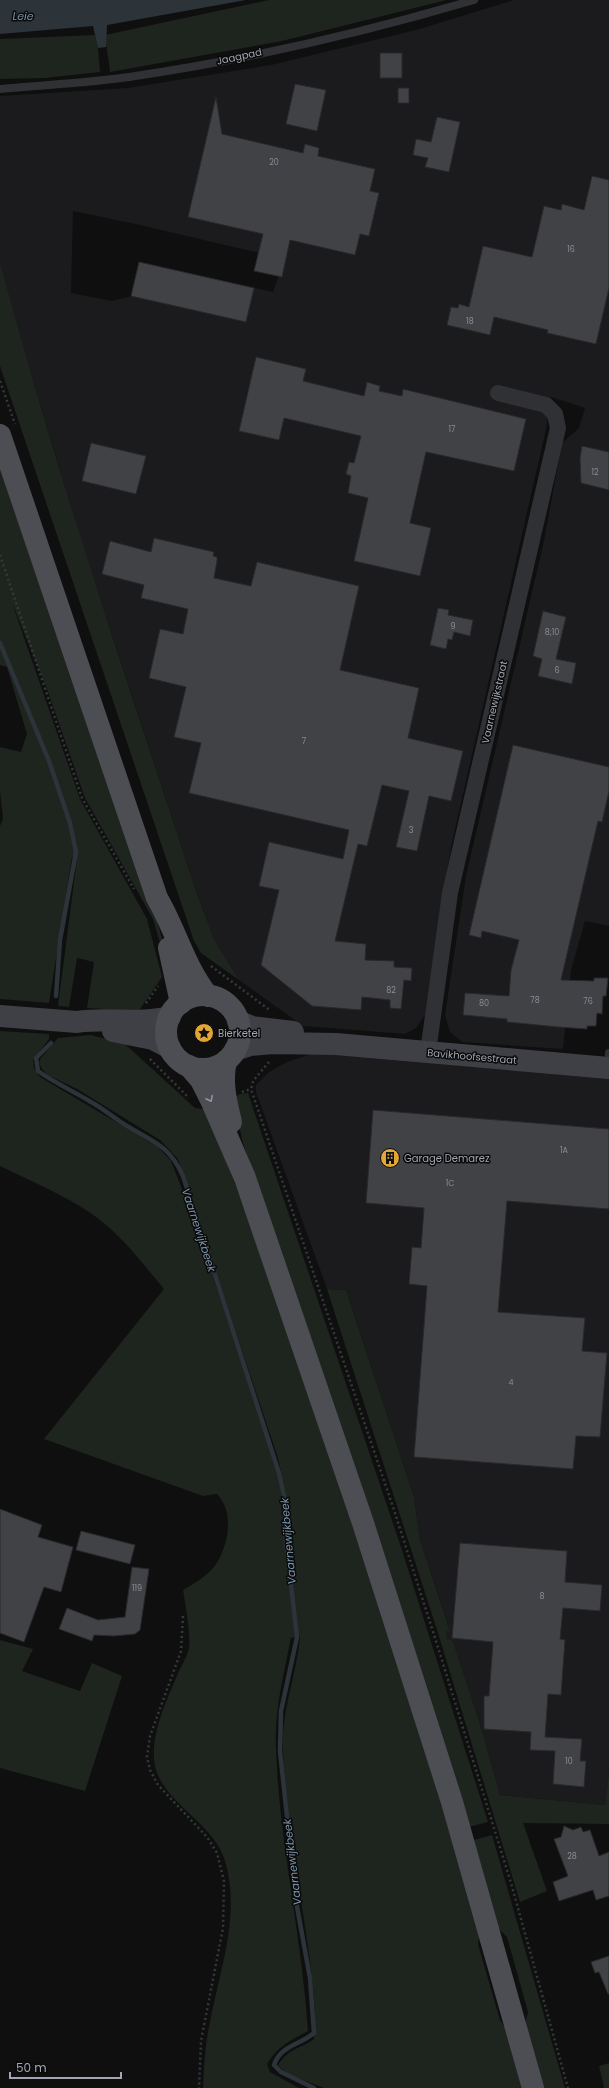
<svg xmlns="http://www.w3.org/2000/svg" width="609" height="2088" font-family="Poppins,sans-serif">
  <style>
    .built { fill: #1b1b1d; fill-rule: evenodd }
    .green { fill: #1e241e }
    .water { fill: #2c3339 }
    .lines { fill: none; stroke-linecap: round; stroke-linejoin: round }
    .stream { stroke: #2c3339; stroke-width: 4.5 }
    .building { fill: #404246; stroke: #29292c }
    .path { stroke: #36383c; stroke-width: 2.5; stroke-dasharray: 2 3; stroke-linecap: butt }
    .lane { stroke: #303135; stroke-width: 8 }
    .street { stroke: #303135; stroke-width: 16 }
    .secondary { stroke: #3f4045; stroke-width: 22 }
    .primary { stroke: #4d4e54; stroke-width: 22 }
    .oneway { stroke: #90949e }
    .labels { text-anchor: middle; stroke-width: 3; stroke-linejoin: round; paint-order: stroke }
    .number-label { font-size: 8px; fill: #898d96 }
    .street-label { font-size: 10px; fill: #a1a6b0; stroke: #0a0a0b }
    .poi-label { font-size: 10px; fill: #a1a6b0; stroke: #0a0a0b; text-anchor: start }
    .water-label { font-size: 11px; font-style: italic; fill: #7a94a9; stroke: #0a0a0b }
  </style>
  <rect width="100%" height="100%" fill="#0f0f10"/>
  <g class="built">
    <path d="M514,0h95v926l-24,-5 -14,49 -8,79 -101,-7 -12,-10 -5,-17 21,-139 78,-335 18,-98 17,-15 6,-20 -34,-11 -5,32 -95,418 -26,168 -9,13 -11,6 -102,-8 -64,-46 -24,-39 -17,-44 -115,-351 -62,-205 -21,-79v-166l128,-8 143,-23 145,-35zM73,211l67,14 145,34 -12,33 -134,-30 -8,34 -19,5 -41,-8z"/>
    <path d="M320,1051l289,26v695l-4,33 -105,-10 -18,-65 -29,-89 -7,-3v-7h4l-30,-91 -6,-43 -68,-207 -19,-1 -71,-197v-7l13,-13 18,-10z"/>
  </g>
  <g class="green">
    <path d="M269,0h178l-165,41 -172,31 -5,-37z"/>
    <path d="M95,35l3,13 2,24 -55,6 -45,1v-40z"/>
    <path d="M0,262c57,214 129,424 198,635l17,44 24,39 -38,-27 -7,-12 -194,-575z"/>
    <path d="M0,461l157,459 13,49h-2l-15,-50 -68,-121 -38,-109 -35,-86 68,196 67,120 15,58 -22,32 -4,2 -49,-3 7,-46 -17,-4 -8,49 -11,-1 19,-147 -5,-2 -23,146 -49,-4v-173l3,-7 -3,-28v-44l21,5 6,-18 -20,-67 -7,-2z"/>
    <path d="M0,1031l49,3v5l-16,21 1,8 6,9 118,70 13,14 23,59 61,182 22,70 4,20 1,27 6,1 -1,-20 -9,-42 -100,-299 -18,-19 -83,-51 -29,-14 -6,-6 -3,-6 2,-5 17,-20 33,-3 34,9 70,64 9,1 4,5 36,93 140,411 97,310 -3,16 22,76 10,14 14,54h-200l-37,-14 -9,-9c12,-18 21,-15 36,-26 3,-35 -3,-71 -8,-106 -9,-61 -20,-122 -23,-183 -2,-39 14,-76 17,-114l-9,2c-7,36 -17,73 -15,110 3,95 26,188 32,283 -19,11 -28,13 -41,33l3,8 29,16h-96c1,-22 2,-44 7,-66 10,-52 31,-108 15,-161 -11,-40 -68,-60 -71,-102 -2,-30 14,-62 26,-90 3,-6 8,-14 9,-22 2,-11 -4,-45 -6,-57 12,-7 28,-16 35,-29 11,-20 16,-49 -1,-67l-14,2 -159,-57 120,-150c-22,-26 -43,-55 -72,-75 -28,-19 -61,-33 -92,-48z"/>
    <path d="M248,1093l153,454 87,275 -19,5 -152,-466 -74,-218 -9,-39 1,-7 5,-3z"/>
    <path d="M327,1289l19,1 68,207 6,43 30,91h-4v7l7,3 29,89 18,65 105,10 4,-33v52l-86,-1 24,68 -27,11 -83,-272z"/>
    <path d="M0,1640l33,9 -11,22 58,20 12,-28 30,13 -37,115 -85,-23z"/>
    <path d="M492,1835l73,253h-24l-16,-63 3,-13 -21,-75 -8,-8 -25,-89z"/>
    <path d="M609,2063v25h-6l1,-1 -5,-21z"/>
  </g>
  <path class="water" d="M0,0h246l-139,25 -1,22 -8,1 -5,-22 -93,8z"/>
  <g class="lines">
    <g class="stream">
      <path d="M0,643l49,118 21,62 6,29 -16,88 -4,56"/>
      <path d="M51,1043l-15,15 2,13c17,12 35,20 53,31 13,7 24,17 36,24 26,16 42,19 56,50l96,297 5,23 1,36 12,105 -16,74 -1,40 16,150 14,77 4,55c-14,12 -33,12 -40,32l7,7 33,16"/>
    </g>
  </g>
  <g class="building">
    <rect x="380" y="53" width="22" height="25"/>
    <path d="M295,84l31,6 -9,41 -31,-7z"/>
    <rect x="398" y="88" width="11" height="15"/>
    <path d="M216,97l6,37 81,19 2,-9 14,4 -1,8 57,13 -5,22 9,2 -10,43 -9,-2 -5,21 -65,-15 -8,37 -28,-6 9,-37 -75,-17z"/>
    <path d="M437,117l23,5 -11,50 -24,-5 3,-9 -15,-3 3,-16 15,3z"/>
    <path d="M592,176l17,4v108l-13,56 -49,-11 1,-3 -54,-13 -4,18 -43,-10 4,-18 7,1 1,-4 10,3 14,-61 49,11 12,-51 17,4 1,-6 22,6z"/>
    <path d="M139,262l115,26 -8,34 -115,-26z"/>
    <path d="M256,357l50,12 -3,12 61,15 3,-14 13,4 -1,5 23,5 1,-7 123,30 -12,52 -88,-19 -16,71 21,5 -11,48 -66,-15 14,-63 -20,-5 3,-17 -5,-2 3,-12 5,1 7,-27 -77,-18 -5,22 -40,-9z"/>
    <path d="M91,443l55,13 -10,38 -54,-13z"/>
    <path d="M582,446l27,6v38l-28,-7 -1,-25z"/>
    <path d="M154,538l60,14 -1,4 4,1v4l-3,17 37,8 6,-24 102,24 -19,84 79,18 -11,50 55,13 -12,50 -22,-5 -12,55 -21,-4 13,-56 -27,-6 -15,61 -9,-2 -23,97 31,3 -1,16 29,1v6l18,1 -1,13 -7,-1 -3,29 -11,-1v-8l-28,-3 -1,13 -49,-4 -51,-41 18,-75 -20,-4 10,-44 74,17 6,-29 -160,-37 12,-50 -27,-6 12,-50 -37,-9 11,-49 23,5 5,-25 -47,-11 3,-13 -42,-11 8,-33 41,11z"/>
    <path d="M438,608l11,2 -1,5 25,5 -3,16 -16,-4 -2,8 -4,-1 -2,10 -16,-4z"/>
    <path d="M543,611l23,6 -10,42 20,4 -4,21 -34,-8 4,-17 -9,-3z"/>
    <path d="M513,745l96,22v24l-7,31 -4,-1 -37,159 33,1v-3h14l-2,18h-3l-1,18 -5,-1 -1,13h-9v3l-29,-2 -51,-5v-3l-44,-4 2,-22 44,3 2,-26 8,-30 -37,-9 -1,7 -12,-3z"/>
    <path d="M373,1110l236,19v80l-102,-8 -9,111 87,6 -3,33 25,2 -7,84 -24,-1 -3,33 -159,-12 13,-171 -18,-2 3,-37 9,1 3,-40 -58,-5z"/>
    <path d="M0,1509l42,16 -4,12 35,10 -12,45 -17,-5 -20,55 -24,-9z"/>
    <path d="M81,1531l54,14 -5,19 -54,-14z"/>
    <path d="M460,1543l107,8 -2,31 37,3 -2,26 -37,-3 -3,31 5,1 -4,55 -13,-1 -3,43 37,2 -2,22h6l-2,26 -31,-3 2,-33 -25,-1 1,-18 -47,-3v-33h5l4,-54 -41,-4z"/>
    <path d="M132,1567l17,2 -9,61 -5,4 -21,2 -20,-1 -2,6 -33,-12 8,-21 31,12 27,-3z"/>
    <path d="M564,1826l9,4 8,-3 2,5 7,-2 9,26 10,-4v44l-13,4 -3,-10 -34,11 -6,-19 15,-6 -14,-37 7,-2z"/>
    <path d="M609,1956v38h-1l-9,-22 -4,1 -4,-11z"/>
  </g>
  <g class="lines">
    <g class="path">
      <path d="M0,381l15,43"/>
      <path d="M0,555l82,243 52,91"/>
      <path d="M211,966l60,45"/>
      <path d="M146,1003l12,-17"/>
      <path d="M150,1059l39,39"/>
      <path d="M269,1062l-16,19 -2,8 143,421 42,131 75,242 57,205"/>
      <path d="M242,1092l9,-3"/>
      <path d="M183,1616l-2,35 -31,85 -3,21 3,13 8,15 49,52 10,16 7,28 -1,47 -22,113 -2,47"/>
    </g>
    <g class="lane">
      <path d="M0,89c43,-4 87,-6 129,-12 117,-17 233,-44 345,-77"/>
      <path d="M608,1067l1,-14"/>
    </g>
    <path class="street" d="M428,1052l22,-159 108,-465 -3,-14 -9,-9 -48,-12"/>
    <g class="secondary">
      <path d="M0,1016l77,6c31,-5 63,3 93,-5"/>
      <path d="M238,1021l14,6 41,5"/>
      <path d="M113,1031l40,8 17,9"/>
      <path d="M235,1050l15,-5 23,-2 63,1 273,24"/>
    </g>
    <g class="primary">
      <path d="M0,435l157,463c19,32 27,68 51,98"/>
      <path d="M169,948l12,55"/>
      <circle cx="203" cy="1032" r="37"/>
      <path d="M226,1061c-5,21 0,41 5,61"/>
      <path d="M189,1066l12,14 11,22 33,76 118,345 89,279 81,286"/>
    </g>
  </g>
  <defs><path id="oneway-chevron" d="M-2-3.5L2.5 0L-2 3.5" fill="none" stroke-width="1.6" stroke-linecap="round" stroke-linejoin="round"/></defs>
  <use class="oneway" href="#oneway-chevron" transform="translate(210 1099) rotate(64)"/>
  <defs>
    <symbol id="sight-disc" viewBox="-11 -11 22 22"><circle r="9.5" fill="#e1a636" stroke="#0a0a0b"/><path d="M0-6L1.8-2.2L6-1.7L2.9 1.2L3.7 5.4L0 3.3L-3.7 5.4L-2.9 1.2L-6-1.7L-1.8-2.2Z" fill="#111"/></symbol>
    <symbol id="building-disc" viewBox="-11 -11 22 22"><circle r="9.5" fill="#e1a636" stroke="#0a0a0b"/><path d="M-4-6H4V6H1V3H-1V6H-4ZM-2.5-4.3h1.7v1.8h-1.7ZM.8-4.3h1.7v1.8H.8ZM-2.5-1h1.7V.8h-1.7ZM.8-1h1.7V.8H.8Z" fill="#111"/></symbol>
  </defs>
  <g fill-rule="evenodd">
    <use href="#sight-disc" x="193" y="1022" width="22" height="22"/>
    <use href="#building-disc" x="379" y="1147" width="22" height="22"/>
  </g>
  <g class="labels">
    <g class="number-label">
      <text x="274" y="165">20</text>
      <text x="571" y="252">16</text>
      <text x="470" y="324">18</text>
      <text x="452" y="432">17</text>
      <text x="595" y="475">12</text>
      <text x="453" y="629">9</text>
      <text x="552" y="635">8;10</text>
      <text x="557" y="673">6</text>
      <text x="304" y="744">7</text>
      <text x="411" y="833">3</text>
      <text x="391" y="993">82</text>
      <text x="535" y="1003">78</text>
      <text x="588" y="1004">76</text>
      <text x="484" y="1006">80</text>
      <text x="564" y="1153">1A</text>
      <text x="450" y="1186">1C</text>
      <text x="511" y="1385">4</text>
      <text x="137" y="1591">119</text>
      <text x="542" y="1599">8</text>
      <text x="569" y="1764">10</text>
      <text x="572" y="1859">28</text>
    </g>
    <g class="street-label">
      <text transform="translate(239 56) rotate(-12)" y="4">Jaagpad</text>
      <text transform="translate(494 702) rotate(-77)" y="4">Vaarnewijkstraat</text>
      <text transform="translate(472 1056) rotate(5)" y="4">Bavikhoofsestraat</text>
    </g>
    <g class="poi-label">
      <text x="218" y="1037">Bierketel</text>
      <text x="404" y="1162">Garage Demarez</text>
    </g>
    <g class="water-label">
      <text x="23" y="20">Leie</text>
      <text transform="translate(199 1230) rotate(72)" y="4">Vaarnewijkbeek</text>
      <text transform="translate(288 1541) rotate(-95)" y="4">Vaarnewijkbeek</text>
      <text transform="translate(292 1862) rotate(-97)" y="4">Vaarnewijkbeek</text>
    </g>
  </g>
  <path d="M10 2072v6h111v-6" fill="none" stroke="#a1a6b0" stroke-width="2"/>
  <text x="16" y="2072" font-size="12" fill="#a1a6b0" stroke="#0a0a0b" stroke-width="3" paint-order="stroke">50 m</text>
</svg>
